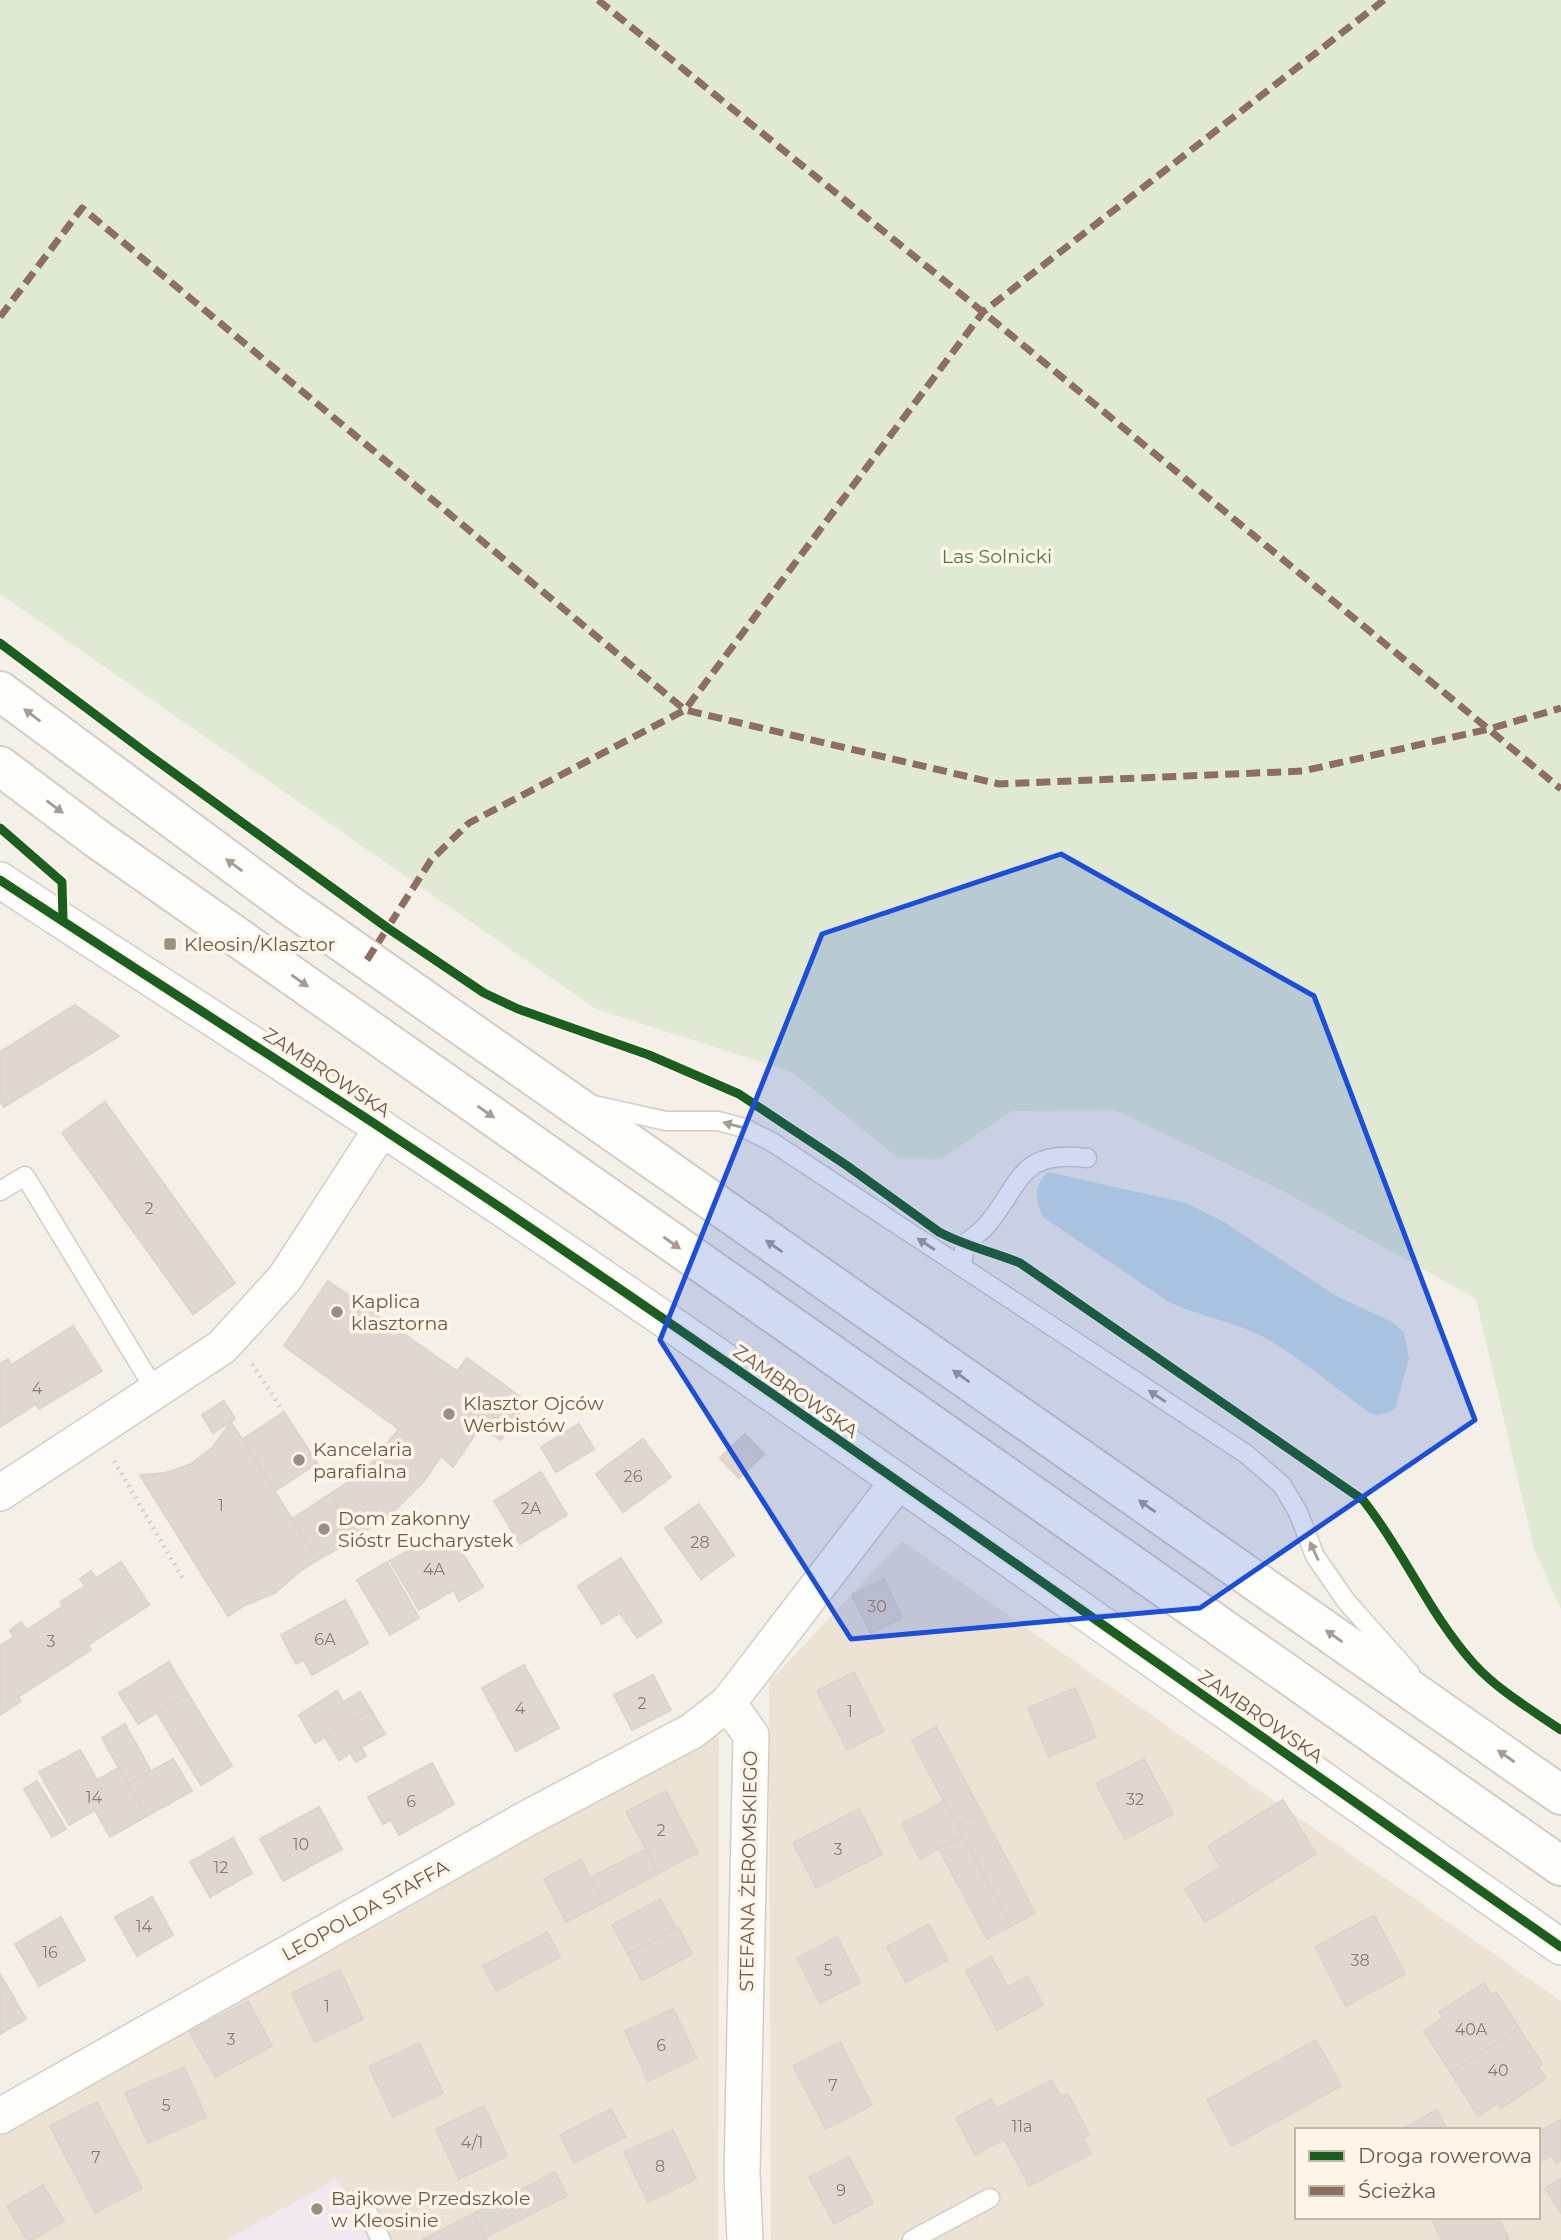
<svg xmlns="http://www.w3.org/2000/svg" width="1561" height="2240" font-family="Montserrat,sans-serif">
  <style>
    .residential { fill: #ece3d5; fill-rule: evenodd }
    .education { fill: #f0e7ef }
    .green { fill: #e0e9d3 }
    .water { fill: #cbdfe1 }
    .building { fill: #e0d8d0; stroke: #dcd3ca; stroke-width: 2 }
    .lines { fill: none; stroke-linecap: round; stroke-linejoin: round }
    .service-casing { stroke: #d2cdc6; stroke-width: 21 }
    .minor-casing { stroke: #d2cdc6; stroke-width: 38 }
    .secondary-casing { stroke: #d2ccc4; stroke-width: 42 }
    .path { stroke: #d5cfc9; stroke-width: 4.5; stroke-dasharray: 2 5; stroke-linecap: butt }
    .service { stroke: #fdfdfb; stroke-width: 18 }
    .minor { stroke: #fdfdfb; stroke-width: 35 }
    .secondary { stroke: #fdfdfb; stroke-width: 38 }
    .quiet { stroke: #8d6e63; stroke-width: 7; stroke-dasharray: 14 7; stroke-linecap: butt }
    .cycleway-casing { stroke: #fcf5e8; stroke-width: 13 }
    .cycleway { stroke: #1b5e20; stroke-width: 9 }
    .oneway { fill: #a79b92 }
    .marked { fill: #1d4ed8; fill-opacity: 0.2; stroke: #1d4ed8; stroke-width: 5; stroke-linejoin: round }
    .poi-dot { fill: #9c8e82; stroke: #fcf5e8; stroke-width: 2.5 }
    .labels { text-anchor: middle; stroke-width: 7; stroke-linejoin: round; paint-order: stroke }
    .number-label { font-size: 16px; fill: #8c7b6f }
    .park-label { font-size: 19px; fill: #547749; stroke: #fcf5e8 }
    .poi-label { font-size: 19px; fill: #6d594c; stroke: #fcf5e8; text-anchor: start }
    .street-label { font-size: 19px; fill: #6d594c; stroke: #fcf5e8 }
  </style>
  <rect width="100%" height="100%" fill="#f4f0e7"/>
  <g class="residential">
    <path d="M902,1541l659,460v239h-790l-2,-558zM1297,2130h241v87h-241z"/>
    <path d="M699,1710l20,25 -1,505h-718v-133z"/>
  </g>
  <path class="education" d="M338,2178l30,62h-142z"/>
  <path class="green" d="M0,0h1561v1609l-27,-60 -58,-250 -193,-108 -168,-81 -103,1 -71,48 -43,-1 -106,-86 -196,-63 -596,-415z"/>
  <path class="water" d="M1048,1172l138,31 38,19 112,74 56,26 12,10 5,27 -13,47 -5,6 -15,3 -6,-2c-36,-26 -71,-57 -110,-78 -29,-14 -62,-19 -91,-33l-126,-85c-8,-18 -10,-31 5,-45z"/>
  <g class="building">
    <path d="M75,1005l44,31 -115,71 -4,-6v-49z"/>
    <path d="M105,1102l130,181 -42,31 -131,-181z"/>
    <path d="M328,1281l129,90 10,-13 60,44 -26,38 -21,-13 -27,40 -12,-11 -17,25 -28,28 -40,29 -26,-44 25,-16 15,-13 29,-36 -115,-83z"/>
    <path d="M73,1326l29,45 -63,38 -3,-5 -36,23v-63l8,-5 3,6z"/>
    <path d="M224,1401l11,18 -22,14 -11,-18z"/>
    <path d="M284,1412l33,51 -42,28 -32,-52z"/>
    <path d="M231,1422l87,138 -18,11 -25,22 -30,12 -17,11 -88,-141 25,-2 26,-9 21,-16z"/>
    <path d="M579,1424l15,25 -38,23 -15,-25z"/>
    <path d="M745,1434l19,20 -25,24 -19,-20z"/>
    <path d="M643,1439l28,38 -48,35 -27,-38z"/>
    <path d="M541,1472l26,43 -47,29 -26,-43z"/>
    <path d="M330,1494l26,44 -38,22 -26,-41z"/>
    <path d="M699,1504l35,51 -33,24 -36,-51z"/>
    <path d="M454,1539l29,48 -24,14 -5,-11 -35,20 -29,-49 36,-20 6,11z"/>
    <path d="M621,1558l41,64 -25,16 -17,-25 -18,11 -24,-38z"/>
    <path d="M121,1562l28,43 -61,40 3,5 -73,47 3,4 -21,14v-69l14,-9 -4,-7 11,-8 6,8 36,-24 -3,-4 25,-16 -5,-7 11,-8 5,7z"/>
    <path d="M387,1562l32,56 -29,17 -33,-55z"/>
    <path d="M884,1579l18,39 -31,15 -19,-38z"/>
    <path d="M345,1600l23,43 -56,32 -8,-15 -8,4 -15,-29z"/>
    <path d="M169,1662l19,32 -50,30 -19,-31z"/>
    <path d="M524,1665l35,63 -43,23 -34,-63z"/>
    <path d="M854,1672l30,59 -37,19 -30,-59z"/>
    <path d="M653,1675l18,35 -39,20 -18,-35z"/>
    <path d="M1075,1688l21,49 -47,20 -21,-49z"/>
    <path d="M337,1691l6,11 17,-10 11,18 -56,33 -16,-28z"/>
    <path d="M188,1694l44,72 -31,19 -44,-72z"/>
    <path d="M371,1710l14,24 -24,13 5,9 -10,6 -6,-9 -11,7 -14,-23z"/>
    <path d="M125,1724l26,47 -23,13 -26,-46z"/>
    <path d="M936,1727l45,84 -24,14 -45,-84z"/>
    <path d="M80,1750l17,30 22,-12 28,48 -37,21 -15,-27 -26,15 -30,-53z"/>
    <path d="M173,1759l19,32 -45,25 -19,-32z"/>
    <path d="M1144,1759l29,55 -48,25 -29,-55z"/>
    <path d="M432,1763l22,41 -55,31 -8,-15 -8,4 -15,-27z"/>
    <path d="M37,1781l29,48 -14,8 -28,-48z"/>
    <path d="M666,1791l32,62 -39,20 -33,-61z"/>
    <path d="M1283,1800l33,54 -111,68 -20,-33 36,-22 -13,-21z"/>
    <path d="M944,1801l19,35 -43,23 -18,-35z"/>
    <path d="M319,1807l23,42 -59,32 -23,-42z"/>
    <path d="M859,1809l23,45 -66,34 -23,-45z"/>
    <path d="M981,1811l54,102 -24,13 -54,-101z"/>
    <path d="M963,1836l48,90 -24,13 -48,-90z"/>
    <path d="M233,1838l19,35 -42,24 -20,-35z"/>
    <path d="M646,1849l13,24 -56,30 -13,-25z"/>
    <path d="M581,1859l22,44 -37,19 -22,-43z"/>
    <path d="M152,1897l21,38 -36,21 -22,-39z"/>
    <path d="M660,1899l16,29 -48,26 -16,-29z"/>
    <path d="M1374,1915l31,59 -59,32 -31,-59z"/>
    <path d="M61,1917l24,43 -46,26 -24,-42z"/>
    <path d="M929,1924l19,36 -42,22 -19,-35z"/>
    <path d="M678,1927l14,27 -50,27 -14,-27z"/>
    <path d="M547,1932l13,25 -64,34 -13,-25z"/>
    <path d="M837,1937l23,46 -40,20 -23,-45z"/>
    <path d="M991,1957l17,30 20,-11 15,29 -46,25 -31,-59z"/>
    <path d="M340,1970l23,49 -48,23 -23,-49z"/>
    <path d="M0,1974l26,45 -26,15z"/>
    <path d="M1484,1983l7,12 5,-3 23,36 -68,45 -27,-42 19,-13 -4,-6z"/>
    <path d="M248,2001l24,45 -57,31 -25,-45z"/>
    <path d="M673,2009l24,49 -49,23 -23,-50z"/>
    <path d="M1519,2028l23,36 -4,3 8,11 -45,30 -3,-5 -20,13 -27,-43z"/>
    <path d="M1316,2040l25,46 -109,60 -25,-46z"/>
    <path d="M840,2042l32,63 -46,24 -33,-63z"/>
    <path d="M419,2043l24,50 -50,24 -24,-50z"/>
    <path d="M184,2067l22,50 -58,26 -23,-50z"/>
    <path d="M1052,2080l9,17 7,-3 21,41 -6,3 8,16 -62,32 -24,-47 -30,16 -19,-37 35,-19 5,10z"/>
    <path d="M97,2102l45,86 -47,25 -45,-87z"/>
    <path d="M484,2106l23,50 -48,23 -23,-50z"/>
    <path d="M611,2109l15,28 -52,26 -14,-28z"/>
    <path d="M1437,2110l10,20h-46z"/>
    <path d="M1561,2120v40l-5,3 -4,-8 -14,7v-30z"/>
    <path d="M673,2130l23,49 -48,23 -24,-50z"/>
    <path d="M849,2157l24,46 -39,21 -25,-47z"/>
    <path d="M555,2172l12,24 -82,41 -12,-23z"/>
    <path d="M1561,2179v34l-16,-25z"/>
    <path d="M43,2185l21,36 -32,19h-5l-20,-34z"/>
    <path d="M473,2214l14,26h-65z"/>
    <path d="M1431,2217h67l11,23h-67z"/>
  </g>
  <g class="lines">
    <defs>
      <g id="service">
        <path d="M594,1105l72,16h52l26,7 28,14 474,312 36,31 16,27 17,44 31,45 64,72"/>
        <path d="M0,1191l25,-15 130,214"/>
        <path d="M962,1266l3,-22c6,-6 15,-11 21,-18 36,-42 32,-77 101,-68"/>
        <path d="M366,2209l15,31"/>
        <path d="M912,2240l78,-42"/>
      </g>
      <g id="minor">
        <path d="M0,880c193,127 389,250 579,381 330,225 655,457 982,686"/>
        <path d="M0,1493l222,-146 63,-69 97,-150"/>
        <path d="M0,2116l526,-297 166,-88 36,-28"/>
        <path d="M745,2240l-3,-67 9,-438 -23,-32 169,-220"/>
      </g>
      <g id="secondary">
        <path d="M0,691l289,214 1272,890"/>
        <path d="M0,766l96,72 1465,1028"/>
      </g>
    </defs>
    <use href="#service" class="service-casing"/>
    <use href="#minor" class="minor-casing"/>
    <use href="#secondary" class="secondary-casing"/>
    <g class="path">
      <path d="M252,1364l29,44"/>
      <path d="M114,1461l69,118"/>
    </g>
    <use href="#service" class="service"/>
    <use href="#minor" class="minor"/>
    <use href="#secondary" class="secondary"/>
    <g class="quiet">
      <path d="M598,0l385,312 578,477"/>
      <path d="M0,317l82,-109 603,502 314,74 304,-13 186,-42 72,-21"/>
      <path d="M367,960l64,-100 38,-37 216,-113 298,-398 401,-312"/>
    </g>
    <defs>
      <g id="cycleway">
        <path d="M0,643l149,112 240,174 95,64 34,16 131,46 90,39 107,71 93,67c26,14 54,20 81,31l343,237c41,51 67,116 112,165 24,26 57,45 86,65"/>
        <path d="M0,828l62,54 1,39"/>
        <path d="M0,880c193,127 389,250 579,381 330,225 655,457 982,686"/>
      </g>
    </defs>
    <use href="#cycleway" class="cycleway-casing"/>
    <use href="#cycleway" class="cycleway"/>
  </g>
  <defs><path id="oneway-solid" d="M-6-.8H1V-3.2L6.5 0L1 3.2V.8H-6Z" transform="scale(1.75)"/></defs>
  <g class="oneway">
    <use href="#oneway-solid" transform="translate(32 715) rotate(-143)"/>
    <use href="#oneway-solid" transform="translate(55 807) rotate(37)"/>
    <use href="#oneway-solid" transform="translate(234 865) rotate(-144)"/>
    <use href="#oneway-solid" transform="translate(300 981) rotate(35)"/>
    <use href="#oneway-solid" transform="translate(486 1112) rotate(35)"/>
    <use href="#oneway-solid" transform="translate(733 1125) rotate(-165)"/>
    <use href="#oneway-solid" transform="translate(672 1243) rotate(35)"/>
    <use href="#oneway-solid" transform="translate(926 1244) rotate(-147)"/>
    <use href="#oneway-solid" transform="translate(774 1246) rotate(-145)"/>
    <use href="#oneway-solid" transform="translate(961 1376) rotate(-145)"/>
    <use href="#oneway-solid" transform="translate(1157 1396) rotate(-146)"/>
    <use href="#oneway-solid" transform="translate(1147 1506) rotate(-145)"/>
    <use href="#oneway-solid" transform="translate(1314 1551) rotate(-115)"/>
    <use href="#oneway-solid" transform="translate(1334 1636) rotate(-145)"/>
    <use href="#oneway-solid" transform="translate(1506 1756) rotate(-145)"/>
  </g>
  <path class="marked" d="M1061,854l253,142 161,424 -275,188 -349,31 -191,-299 162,-406z"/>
  <g class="poi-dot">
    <rect x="163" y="937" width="14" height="14" rx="3.5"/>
    <circle cx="337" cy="1312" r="7"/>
    <circle cx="449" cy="1414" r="7"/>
    <circle cx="299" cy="1460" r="7"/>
    <circle cx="324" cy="1529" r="7"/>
    <circle cx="317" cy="2209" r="7"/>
  </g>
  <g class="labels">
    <g class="number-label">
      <text x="149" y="1214">2</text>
      <text x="37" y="1394">4</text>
      <text x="633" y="1482">26</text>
      <text x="221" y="1511">1</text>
      <text x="531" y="1514">2A</text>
      <text x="700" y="1548">28</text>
      <text x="434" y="1575">4A</text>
      <text x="877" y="1612">30</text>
      <text x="325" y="1645">6A</text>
      <text x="51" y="1647">3</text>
      <text x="642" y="1709">2</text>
      <text x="520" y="1714">4</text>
      <text x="850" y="1717">1</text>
      <text x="94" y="1803">14</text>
      <text x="1135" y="1805">32</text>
      <text x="411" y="1807">6</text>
      <text x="661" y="1836">2</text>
      <text x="301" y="1850">10</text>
      <text x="838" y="1855">3</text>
      <text x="221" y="1873">12</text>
      <text x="144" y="1932">14</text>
      <text x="50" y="1958">16</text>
      <text x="1360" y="1966">38</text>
      <text x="828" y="1976">5</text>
      <text x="327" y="2012">1</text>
      <text x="1471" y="2035">40A</text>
      <text x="231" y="2045">3</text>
      <text x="661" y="2051">6</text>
      <text x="1498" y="2076">40</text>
      <text x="833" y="2091">7</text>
      <text x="166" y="2111">5</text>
      <text x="1022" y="2132">11a</text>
      <text x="472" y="2148">4/1</text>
      <text x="96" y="2163">7</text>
      <text x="660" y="2172">8</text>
      <text x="841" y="2196">9</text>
    </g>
    <g class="park-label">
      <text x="997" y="563">Las Solnicki</text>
    </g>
    <g class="poi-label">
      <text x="184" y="951">Kleosin/Klasztor</text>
      <text x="351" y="1308">Kaplica<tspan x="351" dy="22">klasztorna</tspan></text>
      <text x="463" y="1410">Klasztor Ojców<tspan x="463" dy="22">Werbistów</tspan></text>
      <text x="313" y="1456">Kancelaria<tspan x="313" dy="22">parafialna</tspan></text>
      <text x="338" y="1525">Dom zakonny<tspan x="338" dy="22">Sióstr Eucharystek</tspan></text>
      <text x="331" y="2205">Bajkowe Przedszkole<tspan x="331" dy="22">w Kleosinie</tspan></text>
    </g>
    <g class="street-label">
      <text transform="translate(327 1072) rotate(33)" y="7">ZAMBROWSKA</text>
      <text transform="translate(796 1391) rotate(35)" y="7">ZAMBROWSKA</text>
      <text transform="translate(1261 1716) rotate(35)" y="7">ZAMBROWSKA</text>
      <text transform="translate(748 1871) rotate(-89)" y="7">STEFANA ŻEROMSKIEGO</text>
      <text transform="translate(365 1910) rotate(-29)" y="7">LEOPOLDA STAFFA</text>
    </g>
  </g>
  <rect x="1295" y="2128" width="245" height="91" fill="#fcf5e8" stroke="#c3b7aa" stroke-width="2"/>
  <rect x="1309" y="2151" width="35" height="10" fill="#1b5e20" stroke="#c3b7aa" stroke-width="2"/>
  <text x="1358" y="2163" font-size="21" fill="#6d594c">Droga rowerowa</text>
  <rect x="1309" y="2186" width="35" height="10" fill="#8d6e63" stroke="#c3b7aa" stroke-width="2"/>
  <text x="1358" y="2198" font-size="21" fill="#6d594c">Ścieżka</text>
</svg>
